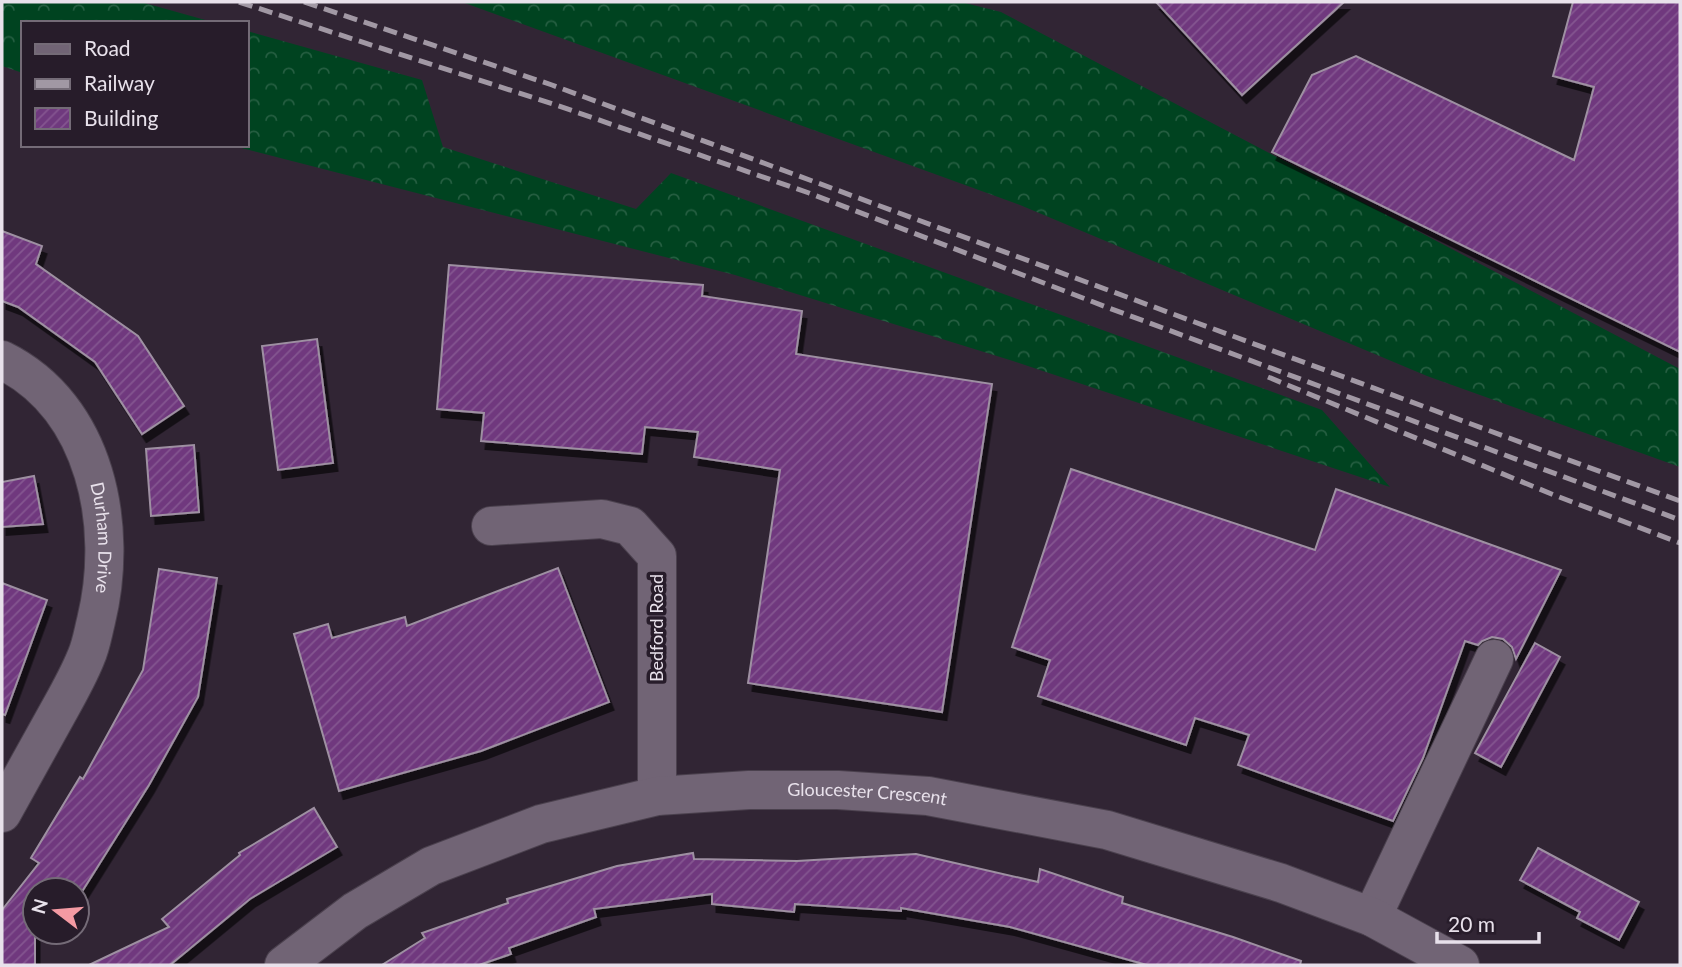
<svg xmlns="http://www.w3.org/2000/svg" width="1682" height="967" font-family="Lato,sans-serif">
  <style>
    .forest { fill: url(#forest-crowns) }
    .building { fill: url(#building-hatch); stroke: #9e90a2; stroke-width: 2; filter: url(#shadow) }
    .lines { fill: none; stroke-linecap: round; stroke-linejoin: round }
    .minor-casing { stroke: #4b414e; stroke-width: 40 }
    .minor { stroke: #716475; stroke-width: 38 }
    .rail { stroke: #a198a4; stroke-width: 5; stroke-dasharray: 14 7; stroke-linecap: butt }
    .labels { text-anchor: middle; stroke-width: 7; stroke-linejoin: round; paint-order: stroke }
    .street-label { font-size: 18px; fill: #e8e1eb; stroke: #271c2a }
  </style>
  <defs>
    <pattern id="forest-crowns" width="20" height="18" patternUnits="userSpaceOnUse" patternTransform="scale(1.75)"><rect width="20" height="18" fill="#004320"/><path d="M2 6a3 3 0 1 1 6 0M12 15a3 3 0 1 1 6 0" fill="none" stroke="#255e41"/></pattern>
    <pattern id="building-hatch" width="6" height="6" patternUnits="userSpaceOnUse" patternTransform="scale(1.75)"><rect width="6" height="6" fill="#6f397e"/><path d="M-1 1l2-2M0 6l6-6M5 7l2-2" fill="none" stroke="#845590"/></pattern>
    <filter id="shadow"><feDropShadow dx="4.5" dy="8" stdDeviation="0" flood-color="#0009"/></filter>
  </defs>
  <rect width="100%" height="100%" fill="#312534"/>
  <g class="forest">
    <path d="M2,2h139l75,21h-193v50l-21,-7z"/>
    <path d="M462,2h499l40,10 679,357v98l-253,-91 -407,-171z"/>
    <path d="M247,31l175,49 21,67 193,62 35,-36 651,237 68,77 -377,-126 -278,-86 -505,-130h17z"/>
  </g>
  <g class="building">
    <path d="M1156,2h188l-102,93z"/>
    <path d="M1573,2h107v350l-408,-200 40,-77 44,-19 218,104 20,-73 -41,-11z"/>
    <path d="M2,231l40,15 -6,18 102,72 46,70 -42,28 -47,-72 -77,-55 -16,-6z"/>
    <path d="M449,265l254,20 -1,11 100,15 -6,43 196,30 -50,328 -194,-29 32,-213 -86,-13 4,-25 -53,-5 -3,27 -161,-13 3,-28 -47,-4z"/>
    <path d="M317,339l16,124 -55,7 -16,-124z"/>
    <path d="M194,445l5,67 -48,4 -5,-67z"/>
    <path d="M1071,469l244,81 21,-61 225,81 -45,89 -4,-12 -9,-8 -11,-2 -10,4 -4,4 -13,-4 -42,117 -30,63 -155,-56 11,-30 -54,-17 -9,27 -148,-49 12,-36 -38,-13z"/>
    <path d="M34,476l9,48 -41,3v-45z"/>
    <path d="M558,568l51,134 -128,49 -142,40 -45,-157 34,-10 4,14 73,-21 2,9z"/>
    <path d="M159,569l58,9 -19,119 -49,88 -66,105h-48v75h-33v-55l37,-47 -8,-5 49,-81 3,2 60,-109z"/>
    <path d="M2,583l45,17 -42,115 -3,-1z"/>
    <path d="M1535,643l25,14 -59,110 -26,-14z"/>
    <path d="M314,808l23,39 -87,52 -80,66h-81l80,-38 -7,-8 78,-64 -1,-2z"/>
    <path d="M1538,848l101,54 -20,38 -42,-22 3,-6 -60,-32z"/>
    <path d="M693,853l1,6 103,2 119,-7 122,28 2,-13 83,28 -1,6 111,34 68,24 -1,4h-153l-137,-38 -109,-19v3l-106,-7 -1,8 -82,-8v-10l-118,15 2,8 -87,31 2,6 -32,11h-97l43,-27 -3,-5 86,-30 -1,-4 110,-33z"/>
  </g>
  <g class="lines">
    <defs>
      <g id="minor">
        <path id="s1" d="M2,360c95,47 117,167 94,261 -3,12 -5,25 -10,36 -8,20 -19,39 -29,57 -18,33 -37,66 -55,99"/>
        <path d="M491,526l111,-7 28,7 27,30v240"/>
        <path d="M1372,917l122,-258"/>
        <path id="s2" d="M284,965l71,-54 76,-45 110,-42 116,-28 92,-6h89l90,6 179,34 174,53 91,34 88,48"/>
      </g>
    </defs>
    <use href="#minor" class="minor-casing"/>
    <use href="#minor" class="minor"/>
    <g class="rail">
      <path d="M239,2l317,103 253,88 300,115 571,212"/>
      <path d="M304,2l248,83 1128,416"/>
      <path d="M1268,377l286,118 126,48"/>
    </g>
  </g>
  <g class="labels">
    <g class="street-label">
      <text dy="6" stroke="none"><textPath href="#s1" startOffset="215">Durham Drive</textPath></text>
      <text transform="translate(657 628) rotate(-90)" y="6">Bedford Road</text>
      <text dy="6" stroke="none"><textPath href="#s2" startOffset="625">Gloucester Crescent</textPath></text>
    </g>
  </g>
  <rect width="1682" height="967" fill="none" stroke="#e8e1eb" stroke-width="7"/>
  <rect x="21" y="21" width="228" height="126" fill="#271c2a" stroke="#746b77" stroke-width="2"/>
  <rect x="35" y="44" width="35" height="10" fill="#716475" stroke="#746b77" stroke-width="2"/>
  <text x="84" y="56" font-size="21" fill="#e8e1eb">Road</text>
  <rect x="35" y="79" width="35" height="10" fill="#a198a4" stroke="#746b77" stroke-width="2"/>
  <text x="84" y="91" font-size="21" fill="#e8e1eb">Railway</text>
  <rect x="35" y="108" width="35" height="21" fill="url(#building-hatch)" stroke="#746b77" stroke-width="2"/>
  <text x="84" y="126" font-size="21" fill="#e8e1eb">Building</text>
  <g transform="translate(56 911) rotate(286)"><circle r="33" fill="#271c2a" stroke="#746b77" stroke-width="2"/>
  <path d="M0-5L12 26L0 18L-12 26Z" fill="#f49aa3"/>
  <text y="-10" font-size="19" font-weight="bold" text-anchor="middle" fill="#e8e1eb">N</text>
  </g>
  <path d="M1437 932v10h102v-10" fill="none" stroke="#e8e1eb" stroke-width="3.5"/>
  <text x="1448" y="932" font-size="21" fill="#e8e1eb" stroke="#271c2a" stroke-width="5" paint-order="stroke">20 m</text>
</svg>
